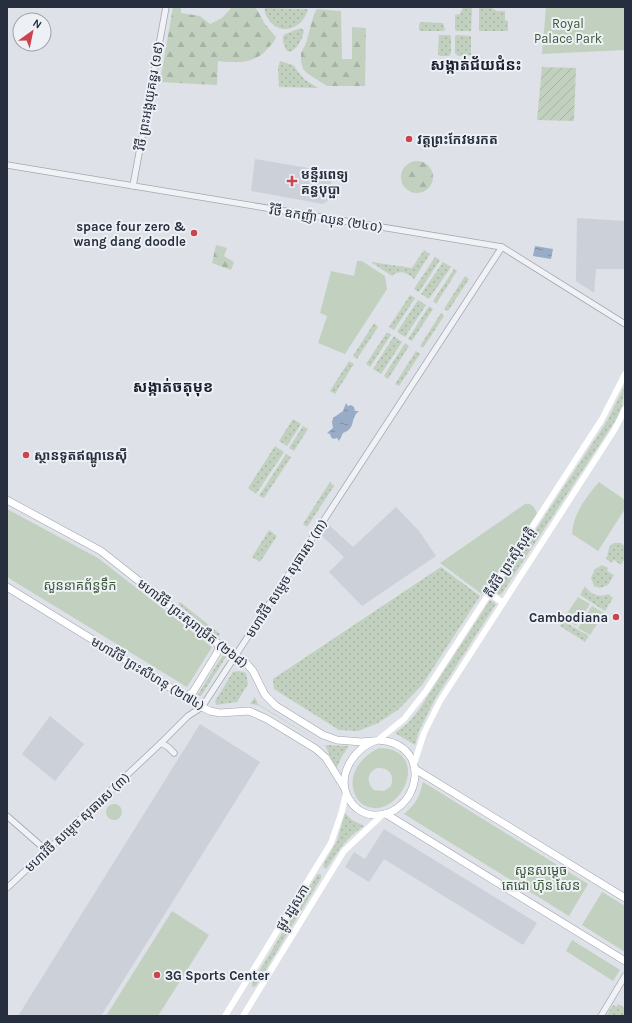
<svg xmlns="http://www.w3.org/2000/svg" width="632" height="1023" font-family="Karla,'Noto Sans Khmer',sans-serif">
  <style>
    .built { fill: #ccd0d9 }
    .grass { fill: url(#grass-dots) }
    .forest { fill: url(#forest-firs) }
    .park { fill: #c2d1bf; fill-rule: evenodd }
    .garden { fill: url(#garden-furrows) }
    .water { fill: url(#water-ripples) }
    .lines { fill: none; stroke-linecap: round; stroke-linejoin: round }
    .tertiary-casing { stroke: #a3a8b1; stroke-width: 7 }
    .primary-casing { stroke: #9da4b3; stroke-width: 8 }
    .tertiary { stroke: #f0f2f6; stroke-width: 5.5 }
    .secondary { stroke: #fff; stroke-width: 6 }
    .primary { stroke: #fff; stroke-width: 7 }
    .poi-dot { fill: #cb444d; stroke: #edf0f5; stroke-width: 1.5 }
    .labels { text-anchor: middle; stroke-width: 4; stroke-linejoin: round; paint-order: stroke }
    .park-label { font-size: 13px; fill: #395935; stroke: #edf0f5 }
    .street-label { font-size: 13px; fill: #272e3e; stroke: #edf0f5 }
    .poi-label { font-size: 13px; font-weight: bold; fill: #272e3e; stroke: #edf0f5; text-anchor: start }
    .quarter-label { font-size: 15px; font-weight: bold; fill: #1a1f2e; stroke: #edf0f5 }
  </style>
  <defs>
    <pattern id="grass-dots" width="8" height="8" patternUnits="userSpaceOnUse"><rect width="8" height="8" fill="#c2d1bf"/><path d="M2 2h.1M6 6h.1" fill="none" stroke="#a7b4a5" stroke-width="1.8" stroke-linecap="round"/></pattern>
    <pattern id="forest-firs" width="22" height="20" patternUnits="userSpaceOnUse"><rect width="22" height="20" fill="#c2d1bf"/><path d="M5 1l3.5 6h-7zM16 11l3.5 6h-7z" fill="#a7b4a5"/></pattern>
    <pattern id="garden-furrows" width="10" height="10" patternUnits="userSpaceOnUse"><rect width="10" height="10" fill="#c2d1bf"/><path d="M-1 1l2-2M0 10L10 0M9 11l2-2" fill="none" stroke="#a7b4a5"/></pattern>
    <pattern id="water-ripples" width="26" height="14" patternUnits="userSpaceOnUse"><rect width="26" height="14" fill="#99acc7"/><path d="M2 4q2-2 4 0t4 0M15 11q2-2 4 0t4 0" fill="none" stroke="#7d8ca3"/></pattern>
  </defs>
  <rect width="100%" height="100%" fill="#dee1e7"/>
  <g class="built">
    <path d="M255,159l77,13 -2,27 -7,5 -72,-13z"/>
    <path d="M577,218l48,3v48h-29l-2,24 -18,-12z"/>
    <path d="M396,507l23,24 17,25 -74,50 -33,-34 15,-15 -24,-23 9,-9 24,22z"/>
    <path d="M50,716l34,28 -29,37 -33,-27z"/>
    <path d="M200,724l60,38 -159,254h-83z"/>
    <path d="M384,829l153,94 -14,22 -139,-86 -15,23 -24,-15 9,-15 11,7z"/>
  </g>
  <g class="grass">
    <path d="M463,7l8,1 1,1 -1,22h-14l-2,-1v-15l5,-1z"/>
    <path d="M265,8l41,1 2,1c-5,18 -27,27 -39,10 -3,-4 -5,-7 -4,-12z"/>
    <path d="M479,8h13l5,3h8v9l3,1v10h-29z"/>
    <path d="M421,22l22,1 2,7 -2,1h-22l-2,-1v-6z"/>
    <path d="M301,28l3,3c-2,9 -6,17 -14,21l-4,-2 -3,-8v-6l2,-2z"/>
    <path d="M439,35h11l1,2v16l-2,3h-9l-2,-2z"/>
    <path d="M457,35l14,1v19l-13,1 -3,-3v-17z"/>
    <path d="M280,61l13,4 11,14 14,9 -39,-1 -1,-19z"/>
    <path d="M424,250l6,4 -16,25c-6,-6 -15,-10 -22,-3l-21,-14 41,6z"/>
    <path d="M435,257l5,3 -21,32 -5,-3z"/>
    <path d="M443,262l8,5 -22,32 -8,-5z"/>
    <path d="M454,269l3,2 -21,33 -3,-3z"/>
    <path d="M465,276l4,3 -21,32 -4,-2z"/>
    <path d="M410,295l5,3 -21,32 -5,-3z"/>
    <path d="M418,300l8,5 -21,32 -8,-5z"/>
    <path d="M429,306l4,3 -21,32 -4,-2z"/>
    <path d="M441,313l3,3 -21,32 -3,-2z"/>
    <path d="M374,323l4,4 -21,32 -4,-3z"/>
    <path d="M387,332l4,3 -21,32 -4,-3z"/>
    <path d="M394,336l8,6 -21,32 -8,-5z"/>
    <path d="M405,343l4,3 -21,33 -4,-3z"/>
    <path d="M416,351l4,3 -21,32 -4,-2z"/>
    <path d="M349,361l5,3 -19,30 -5,-3z"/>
    <path d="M625,385l-3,21 -5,12 -116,177 -6,-3 112,-171z"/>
    <path d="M293,419l8,5 -14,22 -8,-5z"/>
    <path d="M303,426l5,3 -14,22 -5,-3z"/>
    <path d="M275,446l9,6 -28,42 -8,-6z"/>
    <path d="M286,454l5,3 -27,41 -5,-2z"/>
    <path d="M330,482l4,4 -27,41 -4,-3z"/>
    <path d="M269,530l8,6 -17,26 -8,-5z"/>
    <path d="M614,543h7l4,3v12l-4,7 -7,-5 -2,3 -6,-4c3,-6 1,-13 8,-16z"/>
    <path d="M602,565l6,3 -1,3 7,4 -6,10 -8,3 -6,-2 -3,-8 4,-9z"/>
    <path d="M441,567l39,29 -58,89 -24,25 -22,14 -18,7 -19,-1 -65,-41 -1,-10z"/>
    <path d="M585,586c5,8 13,12 23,8l5,4 -8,13 -25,-16z"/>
    <path d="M490,600l6,4 -61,95 -16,32 -4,14 -20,-12 13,-10 10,-12z"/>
    <path d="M180,602l40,32 -2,3 -40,-33z"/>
    <path d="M563,621l26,15 -4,6 -25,-16z"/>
    <path d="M223,655l3,2 -25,39h-2l-1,-2z"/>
    <path d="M239,671l7,2 2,11 -11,18 -21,3 -1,-4 18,-29z"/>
    <path d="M255,697l3,7 67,41 24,1 -7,10 -5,11h-2l-10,-22 -67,-40 -8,-1z"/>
    <path d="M345,813l7,7 12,6c-18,12 -25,24 -37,42l-2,1 -2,-4 14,-24z"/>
    <path d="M320,874l1,1v3l-65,108 -4,1v-4l65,-108z"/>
    <path d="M618,1004l7,4v8h-19l7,-11 3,2z"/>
  </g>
  <g class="forest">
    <path d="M173,7h8v6l19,3 10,8 12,-6 10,-11 24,1 9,16 11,13c-1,4 -4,7 -7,10 -13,17 -31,16 -51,14l-1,24 -57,-3z"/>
    <path d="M317,9l24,2 1,48h10v-32l14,1 -1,58h-38l-19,-12 -5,-5 -2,-8v-8l5,-10 8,-29z"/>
    <circle cx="417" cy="177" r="16"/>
    <path d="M216,245l11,3 -3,8 10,6 -3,8 -19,-7z"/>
  </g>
  <g class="park">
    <path d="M546,7h78l1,43 -83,4z"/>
    <path d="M357,261h5l23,15 2,13 -42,65 -27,-11 9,-27 -7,-3 11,-42 23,5z"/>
    <path d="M599,482l26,18v9l-27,42 -26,-17c1,-20 14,-37 27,-52z"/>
    <path d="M525,504c7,-1 10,4 12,10l-54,81 -43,-32z"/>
    <path d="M7,509l91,49 114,89 -25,40 -180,-110z"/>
    <path d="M578,597l12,7 -14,22 -12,-8z"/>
    <path d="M592,606l12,7 -14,22 -12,-7z"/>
    <path d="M379,748c7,0 12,1 18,4 28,17 -3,67 -31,54 -6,-2 -10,-8 -12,-14 -6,-19 8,-36 25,-44zM377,768c12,-1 18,7 14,18l-7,5 -10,-1c-8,-7 -7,-18 3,-22z"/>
    <path d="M423,782l165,102 -19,32 -165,-102c12,-10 15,-16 19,-32z"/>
    <circle cx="114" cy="812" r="8"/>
    <path d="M602,892l23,14v46l-43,-27z"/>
    <path d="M172,911l37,24 -51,81h-52z"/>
    <path d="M572,940l48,30 -7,11 -47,-30z"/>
  </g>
  <path class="garden" d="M542,67l34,1 -2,53 -37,-1z"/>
  <g class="water">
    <path d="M535,246l18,3 -2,10 -18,-3z"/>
    <path d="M346,403l2,3 3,-1 3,2 1,4h4c-10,8 -2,17 -16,22l-4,8 -2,-3 -4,1 -2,-2 -1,-3 -3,-1 6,-5 -1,-6 1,-4 10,-7z"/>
  </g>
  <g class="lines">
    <defs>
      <g id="tertiary">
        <path d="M7,165l495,82 123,77"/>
        <path d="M133,186l33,-179"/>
        <path d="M161,743l7,4 6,6"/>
        <path d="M7,816l40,35"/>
        <path d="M7,888l154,-145 27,-27 14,-9 300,-460"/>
        <path d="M601,1016l24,-40"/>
      </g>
      <g id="primary">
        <path d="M7,500l94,51 120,95 26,18 6,7 12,24 11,11 47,29 14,5 25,2 10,-1"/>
        <path d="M7,587l195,120 8,4 10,2 29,-2 18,8 49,30 10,9 18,29"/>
        <path d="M182,695h6l5,-3 24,-39 2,-6 -2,-4"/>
        <path d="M378,740c59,4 40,78 -5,75 -10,-1 -19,-7 -24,-16 -14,-23 6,-53 29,-59z"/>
        <path d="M415,769l210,129"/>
        <path d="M386,814l239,147"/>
      </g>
    </defs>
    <use href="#tertiary" class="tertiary-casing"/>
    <use href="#primary" class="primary-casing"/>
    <use href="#tertiary" class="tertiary"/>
    <g class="secondary">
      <path d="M489,593l14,10"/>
      <path d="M378,740l26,-21 22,-28 176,-272 23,-45"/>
      <path d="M414,764l10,-31 16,-32 175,-272 10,-20"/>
      <path d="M225,1016l106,-173 11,-32 4,-18"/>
      <path d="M243,1016l101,-165 38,-36"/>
    </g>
    <use href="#primary" class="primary"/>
  </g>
  <g class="poi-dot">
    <circle cx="409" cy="139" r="4"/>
    <path d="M290 175h4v4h4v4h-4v4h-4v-4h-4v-4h4z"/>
    <circle cx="194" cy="233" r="4"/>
    <circle cx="26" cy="455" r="4"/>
    <circle cx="616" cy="617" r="4"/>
    <circle cx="157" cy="975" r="4"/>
  </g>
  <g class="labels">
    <g class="park-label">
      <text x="568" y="28">Royal<tspan x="568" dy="15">Palace Park</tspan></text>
      <text x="80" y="590">សួននាគព័ន្ធទឹក</text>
      <text x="541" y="875">សួនសម្តេច<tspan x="541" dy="15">តេជោ ហ៊ុន សែន</tspan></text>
    </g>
    <g class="street-label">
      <text transform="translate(149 96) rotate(-80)" y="5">វិថី ព្រះអង្គយុគន្ធរ (១៩)</text>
      <text transform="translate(326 218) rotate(9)" y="5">វិថី ឧកញ៉ា ឈុន (២៤០)</text>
      <text transform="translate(509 562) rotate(-57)" y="5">តីរវិថី ព្រះស៊ីសុវត្តិ</text>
      <text transform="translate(286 578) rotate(-57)" y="5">មហាវិថី សម្តេច សុធារស (៣)</text>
      <text transform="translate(193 623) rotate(38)" y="5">មហាវិថី ព្រះសុរាម្រឹត (២៦៨)</text>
      <text transform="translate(148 673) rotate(31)" y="5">មហាវិថី ព្រះសីហនុ (២៧៤)</text>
      <text transform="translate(77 822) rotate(-43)" y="5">មហាវិថី សម្តេច សុធារស (៣)</text>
      <text transform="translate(292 907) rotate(-58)" y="5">ផ្លូវ រដ្ឋសភា</text>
    </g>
    <g class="poi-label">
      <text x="417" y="144">វត្តព្រះកែវមរកត</text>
      <text x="301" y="179">មន្ទីរពេទ្យ<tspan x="301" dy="15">គន្ធបុប្ផា</tspan></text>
      <text x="186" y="231" text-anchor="end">space four zero &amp;<tspan x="186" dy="15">wang dang doodle</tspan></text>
      <text x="34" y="460">ស្ថានទូតឥណ្ឌូនេស៊ី</text>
      <text x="608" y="622" text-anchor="end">Cambodiana</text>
      <text x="165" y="980">3G Sports Center</text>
    </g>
    <g class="quarter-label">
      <text x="476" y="70">សង្កាត់ជ័យជំនះ</text>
      <text x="173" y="392">សង្កាត់ចតុមុខ</text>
    </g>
  </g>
  <rect width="632" height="1023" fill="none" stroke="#272e3e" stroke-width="16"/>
  <g transform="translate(32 32) rotate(33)"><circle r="19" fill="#edf0f5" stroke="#9ea2ac"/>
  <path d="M0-3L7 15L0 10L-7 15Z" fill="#cb444d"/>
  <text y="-6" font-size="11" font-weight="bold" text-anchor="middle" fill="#272e3e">N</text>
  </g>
</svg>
